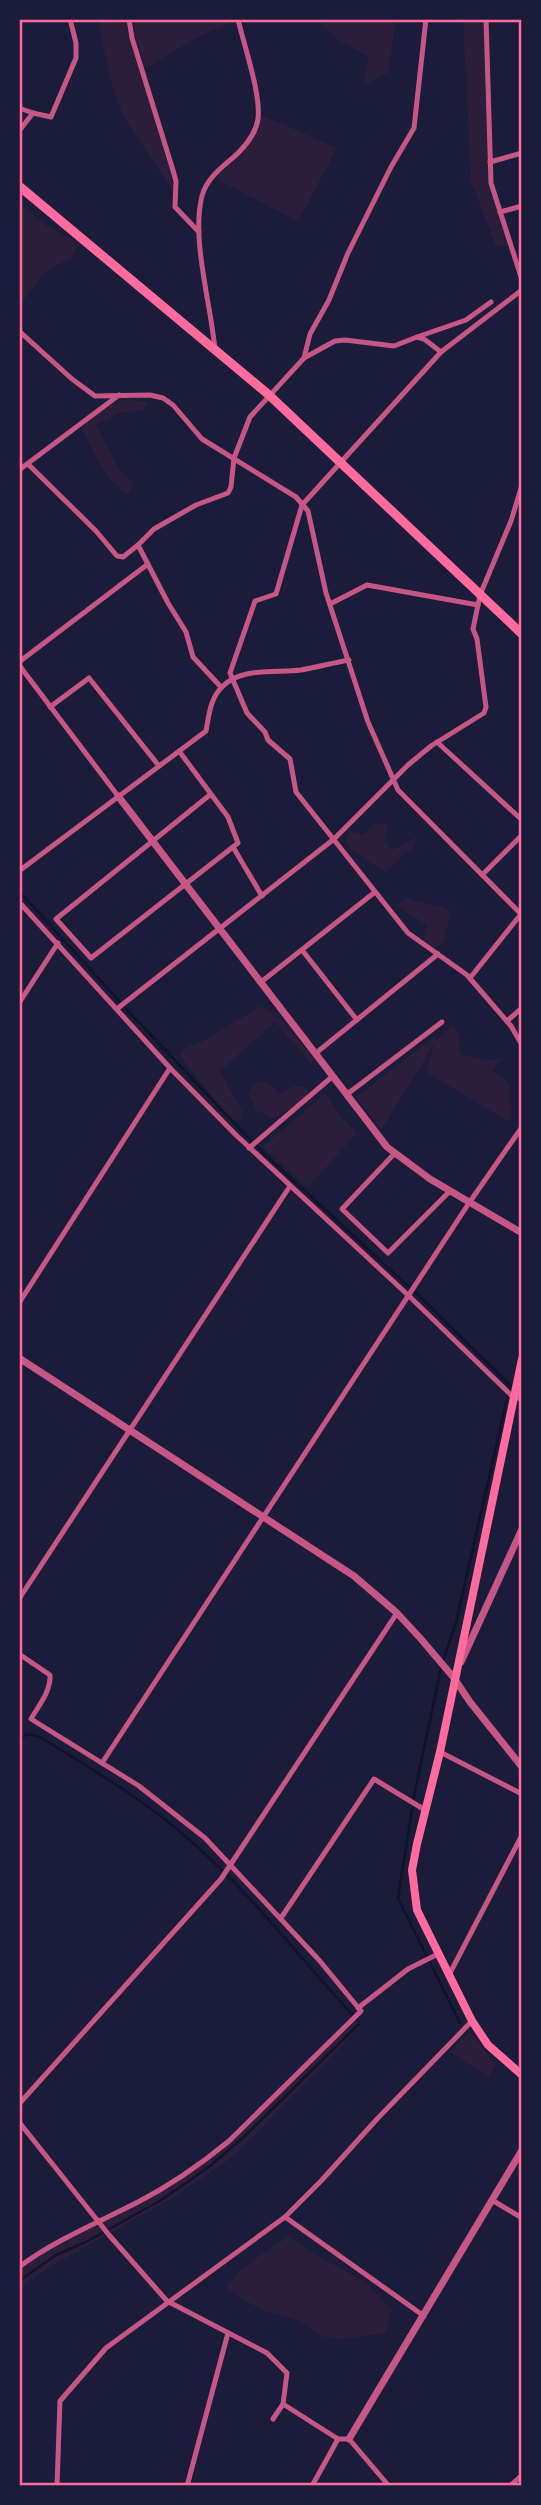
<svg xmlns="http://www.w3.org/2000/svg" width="541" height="2505" font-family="'Archivo Narrow',sans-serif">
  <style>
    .green { fill: #2a1e3b }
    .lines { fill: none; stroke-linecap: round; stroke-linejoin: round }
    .stream { stroke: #12122b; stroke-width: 2.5 }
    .minor { stroke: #c65784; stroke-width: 5 }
    .tertiary { stroke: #c65784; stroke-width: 7 }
    .secondary { stroke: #ff6b9d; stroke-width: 8 }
    .primary { stroke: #ff6b9d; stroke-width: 9 }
    .neatline { fill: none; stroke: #ff6b9d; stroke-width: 2.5 }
  </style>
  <rect width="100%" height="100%" fill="#1b1b3a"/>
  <g class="green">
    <path d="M98,19h26c14,60 42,114 51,175l-52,-78 -14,-41z"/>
    <path d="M133,19h98v3l-40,19 -46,28 -9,-28z"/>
    <path d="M315,19h78c4,8 -4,39 -4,53l-26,14 6,-29 -29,-16z"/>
    <path d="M463,19h24l4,164 20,63h-15l-25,-64z"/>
    <path d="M262,115l75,33 -39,74 -79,-42v-4l31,-34z"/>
    <path d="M19,202l25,22 35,20 -7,13 -26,14 -27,35z"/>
    <path d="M128,399l20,4 -6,8 -20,1 -26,13 25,47 13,12 -6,10c-24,-14 -33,-41 -46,-65 13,-18 25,-24 46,-30z"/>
    <path d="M374,823l14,2 -4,15 8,10 25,-13 -4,10 -28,25 -34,-22 -6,-10 4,-9 15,4z"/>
    <path d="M406,897c14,7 31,6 45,14l-7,31 -12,7 -9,-6 4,-18 -29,-19z"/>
    <path d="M261,1006l19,12 35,42 -4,3 -36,-41 -55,49 22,40v8l-10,2 -52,-65 3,-7 22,-9z"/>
    <path d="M452,1024l6,8 2,22 26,7 15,-3 -8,13 16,13 2,30 -2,8 -83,-50 9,-29 -54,87 -25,-33 79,-61 2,4z"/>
    <path d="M261,1081l7,1 12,13 13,-9 11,1 7,8 -37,24 -17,-8 -9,-17 4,-9z"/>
    <path d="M326,1093l15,24 16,16 -49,54 -46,-40z"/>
    <path d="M356,2016l8,7 -130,133 -62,42 -117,66 -28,18 -8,8v-23l77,-45 46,-22 76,-48z"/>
    <path d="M470,2031l26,34 -8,12 -38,-25z"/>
    <path d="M289,2236l30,21 45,24 28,29 -6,23 -45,6 -18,-2 -24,-16 -37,-11 -37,-21 17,-21z"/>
  </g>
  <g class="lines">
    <g class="stream">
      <path d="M19,891l112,123 126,133 162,149 91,89 -54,238 -13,38"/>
      <path d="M520,1395l2,1"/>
      <path d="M441,1668l-26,123 -17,107 62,125"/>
      <path d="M19,1738l10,-4 11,3c53,33 107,64 153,106 61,54 111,120 167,180l-114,112 -36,31 -47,33 -75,42 -32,14 -37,26"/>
    </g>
    <g class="minor">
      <path d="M129,19l3,19 40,129 4,14 -1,26 24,25"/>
      <path d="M486,19l5,164 31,97"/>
      <path d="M19,29v8"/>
      <path d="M19,108l14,5"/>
      <path d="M19,131l14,-18 18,4 25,-59v-15l-6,-24"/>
      <path d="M490,162l32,-9"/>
      <path d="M500,212l22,-6"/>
      <path d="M522,290l-81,62 -139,153 -26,89 -21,7 -25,72 17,40 18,19 3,8 22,19 6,33 112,141 59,42 44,51 11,19"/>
      <path d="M19,331l53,48 23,17 55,-1 13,3 10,7 29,34 94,58 12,14 18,82 42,129 30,68 124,125"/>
      <path d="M417,337l49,-17 25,-18"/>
      <path d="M215,350c-4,-46 -24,-111 -13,-154 5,-20 24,-31 37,-44 9,-9 17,-20 19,-33 3,-26 -14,-73 -20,-100"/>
      <path d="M304,358l6,-24 19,-34 19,-47 43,-86 23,-39 12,-109"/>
      <path d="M28,464l68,67 21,25 6,1 15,-12"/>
      <path d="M19,470l100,-75"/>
      <path d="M330,604l37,-19 111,20"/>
      <path d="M19,662l129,-98"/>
      <path d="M19,665l99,131"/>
      <path d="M221,687l-28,-30 -7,-25 -18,-29 -30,-58 16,-16 42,-24 32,-12 3,-6 3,-29 16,-41 54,-59 31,-17 10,-1 49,6 23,-9 7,2 17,13"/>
      <path d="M50,707l39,-29 70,88"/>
      <path d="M437,742l85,78"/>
      <path d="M179,751l49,66 10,26 -147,115 -35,-39 155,-125"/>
      <path d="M233,847l29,49"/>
      <path d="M19,871l187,-140c3,-16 4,-33 17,-45 19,-19 54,-13 78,-16 16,-3 32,-7 48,-10"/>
      <path d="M482,875l40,-40"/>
      <path d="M19,902l151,166 66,67 173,161 104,101"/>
      <path d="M302,950l55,70"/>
      <path d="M470,978l51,-64"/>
      <path d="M261,982l114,-90"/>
      <path d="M19,1003l39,-60"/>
      <path d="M118,1008l216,-169 74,-74 23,-19 53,-33 2,-6 -9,-68 -4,-10 7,-34 31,-74 11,-36"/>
      <path d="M507,1021l15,-13"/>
      <path d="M316,1053l122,-99"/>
      <path d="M346,1095l96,-73"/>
      <path d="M249,1148l84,-72"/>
      <path d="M395,1153l-53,56 46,44 62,-62"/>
      <path d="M19,1303l151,-235"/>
      <path d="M514,1393l8,8"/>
      <path d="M19,1599l271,-413"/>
      <path d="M19,1654l31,21c1,16 -11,30 -19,44l108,67 66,52 114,122 42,51 -132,130c-28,23 -58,44 -91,61 -39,20 -83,38 -119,65"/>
      <path d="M440,1752l82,42"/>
      <path d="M102,1763l367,-560 53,-76"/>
      <path d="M281,1918l93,-139 51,31"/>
      <path d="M449,1975l73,-140"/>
      <path d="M358,2008l50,-39 30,-15"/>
      <path d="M19,2104l202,-225 176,-266"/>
      <path d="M19,2122l90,113 58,66 100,52 20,20 -4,31 -10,15"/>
      <path d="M492,2200l30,18"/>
      <path d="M285,2217l139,99"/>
      <path d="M283,2404l55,35"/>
      <path d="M57,2486l3,-85 46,-53 179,-131 36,-36 56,-62 95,-98"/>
      <path d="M187,2486l41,-153"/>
      <path d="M312,2486l26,-47h11l40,47"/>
      <path d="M510,2486l12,-11"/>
    </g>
    <g class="tertiary">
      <path d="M118,796l269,351 43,32 92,54"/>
      <path d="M19,1358l335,218 43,37 24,26 33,39 16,24 52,65"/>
      <path d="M461,1662l61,-133"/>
      <path d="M349,2439l173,-289"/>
    </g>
    <path class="secondary" d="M522,1359l-82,393 -23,92 -5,26 5,40 55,111 16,24 34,30"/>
    <path class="primary" d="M19,186l250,209 253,239"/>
  </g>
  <rect width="541" height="2505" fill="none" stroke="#1b1b3a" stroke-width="42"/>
  <rect x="21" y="21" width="499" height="2463" class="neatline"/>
</svg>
